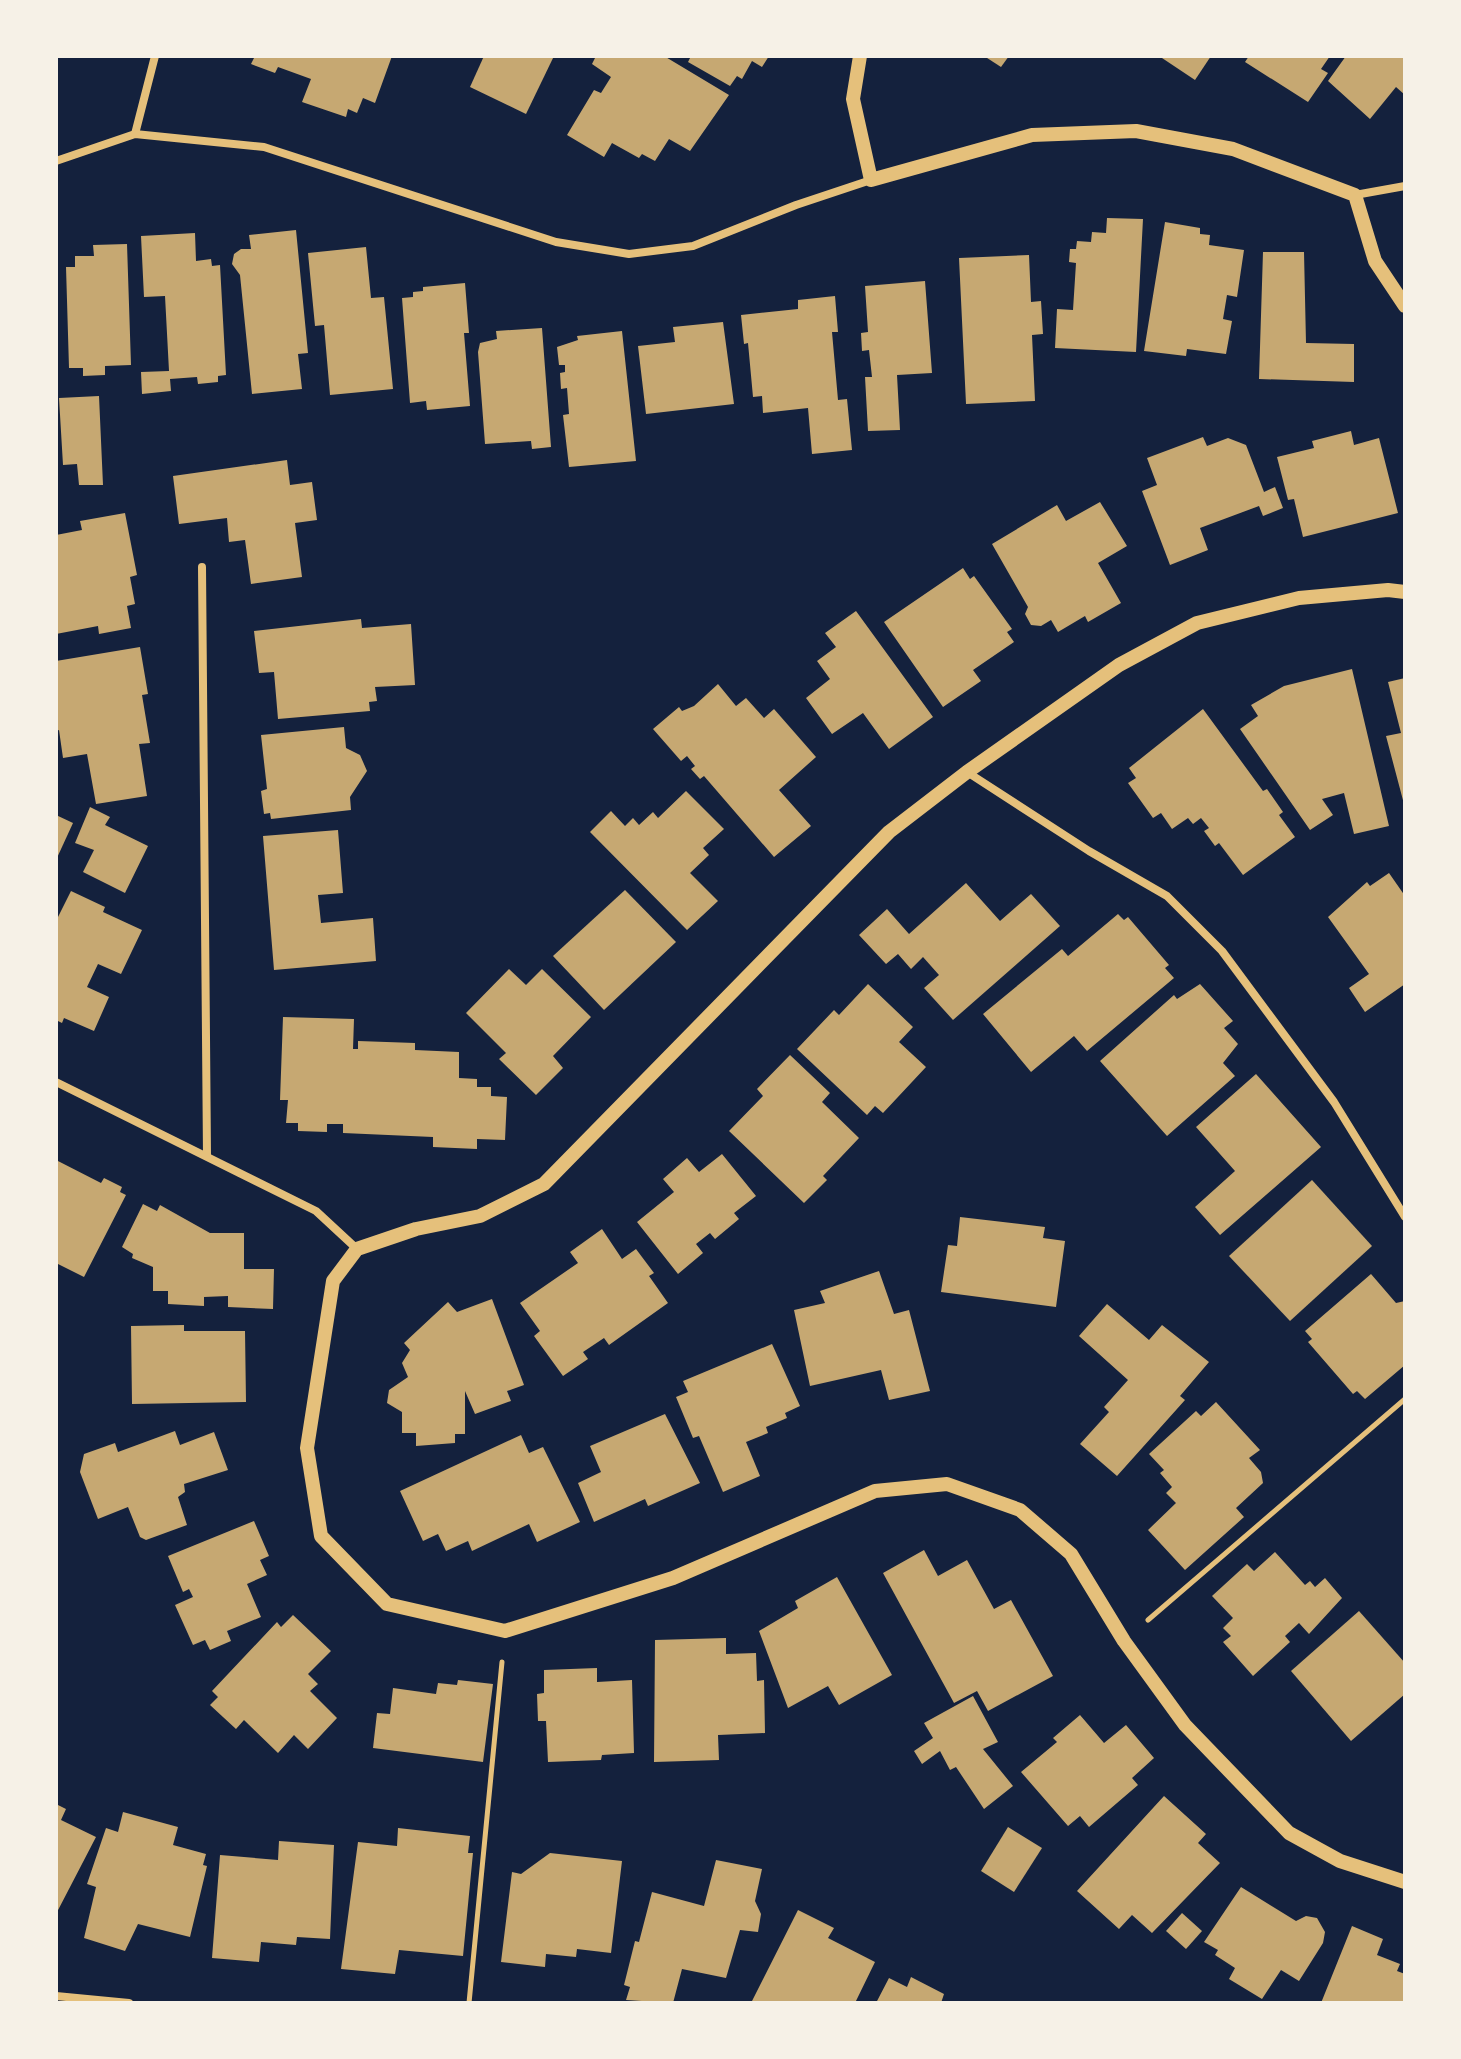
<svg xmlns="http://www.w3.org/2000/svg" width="1461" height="2059" font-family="Manrope,sans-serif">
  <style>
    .building { fill: #c6a872 }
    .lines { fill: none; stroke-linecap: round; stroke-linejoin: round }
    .path { stroke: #e5c07b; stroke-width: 5 }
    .minor { stroke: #e5c07b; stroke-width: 8 }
    .tertiary { stroke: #e5c07b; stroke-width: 14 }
  </style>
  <rect width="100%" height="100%" fill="#14213d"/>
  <g class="building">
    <path d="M255,56h137l-17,47 -12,-5 -6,15 -9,-4 -2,8 -44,-15 9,-23 -33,-12 -3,6 -24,-9z"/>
    <path d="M484,56h70l-28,58 -56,-27z"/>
    <path d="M596,56h68l65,39 -39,56 -21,-12 -14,22 -13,-7 -3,4 -27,-15 -8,14 -37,-22 27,-45 7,3 10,-16 -19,-13z"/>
    <path d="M691,56h78l-7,11 -10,-6 -10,18 -5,-3 -7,10 -42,-24z"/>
    <path d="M984,56h25l-8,11z"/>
    <path d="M1159,56h52l-16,24z"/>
    <path d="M1249,56h81l-9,13 7,4 -20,29 -63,-40z"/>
    <path d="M1346,56h59v39l-9,-8 -26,32 -42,-38z"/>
    <path d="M1107,218l36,1 -7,133 -81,-4 2,-39 16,1 3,-47 -7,-1 1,-13h6l1,-8 14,1 1,-10 14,1z"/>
    <path d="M1165,222l35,6v6l10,1 -1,10 35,5 -7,47 -10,-2 -4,24 9,2 -6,33 -39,-5 -1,7 -42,-5z"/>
    <path d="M296,230l12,123 -10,1 4,35 -50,5 -12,-119 -8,-11 2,-10 7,-5h10l-2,-14z"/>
    <path d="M195,233l1,28 15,-2 1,7 8,-1 6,110 -8,1v6l-20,2 -1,-7 -27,2 1,12 -29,3 -1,-22 28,-1 -4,-75 -21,1 -3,-61z"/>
    <path d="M127,244l4,121 -26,1v9l-22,1v-8h-14l-3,-101h9v-11h19l-1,-11z"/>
    <path d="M366,247l5,51 13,-1 9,92 -63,6 -6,-70 -9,1 -7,-73z"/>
    <path d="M1263,252h41l2,91 48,1v38l-95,-3z"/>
    <path d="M1029,255l2,47 10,-1 2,33 -11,1 3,66 -69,3 -7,-146z"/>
    <path d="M925,281l7,92 -35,2 3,55 -32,1 -3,-54h7l-3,-27 -7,1 -1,-18 7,-1 -3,-46z"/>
    <path d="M465,283l4,50h-5l6,73 -43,4 -1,-9 -16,2 -8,-105 11,-1v-5l10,-1v-4z"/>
    <path d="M835,296l3,36h-6l6,68 9,-1 5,51 -40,4 -4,-46 -45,5 -1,-17 -9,1 -5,-54 -4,1 -3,-29 57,-6v-9z"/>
    <path d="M723,322l11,82 -88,10 -8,-68 37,-4 -2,-15z"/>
    <path d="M542,328l9,119 -19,2 -1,-8 -46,3 -7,-92 2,-9 17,-4 -1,-8z"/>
    <path d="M622,331l14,130 -67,6 -6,-52 6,-1 -2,-26 -6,1 -1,-16 5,-1v-7h-6l-2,-18 21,-7 -1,-4z"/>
    <path d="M99,396l4,89h-24l-2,-21 -14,1 -4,-67z"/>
    <path d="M1351,431l3,14 25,-7 19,75 -95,24 -9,-38 -6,1 -11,-43 37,-9 -2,-7z"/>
    <path d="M1203,437l4,9 21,-8 18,7 18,47 11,-5 8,21 -20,8 -4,-10 -59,22 8,22 -38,15 -28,-74 15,-6 -10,-27z"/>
    <path d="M287,460l3,25 22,-3 5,38 -22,3 7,54 -51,7 -6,-44 -16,2 -2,-24 -48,6 -6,-48z"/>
    <path d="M1100,502l27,44 -29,17 23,40 -33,19 -3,-6 -27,16 -7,-12 -10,6 -10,-1 -6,-11 3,-7 -36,-63 65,-39 9,16z"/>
    <path d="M125,513l12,62 -7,2 5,27 -8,2 4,22 -32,6 -1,-8 -42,8v-99l26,-5 -2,-9z"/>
    <path d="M963,568l7,11 4,-3 38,53 -5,3 7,10 -41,28 8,11 -38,26 -59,-85z"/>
    <path d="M856,611l77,106 -44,32 -26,-36 -31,21 -26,-36 24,-19 -13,-18 19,-14 -11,-14z"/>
    <path d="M361,619l1,9 49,-4 4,61 -40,2 2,14 -8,1 1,9 -92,8 -4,-47 -15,1 -5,-42z"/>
    <path d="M140,647l8,47 -6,1 8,48 -11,1 8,52 -51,8 -9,-50 -24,4 -4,-28 -3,1v-70z"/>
    <path d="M1352,669l37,157 -35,8 -10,-41 -22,6 11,16 -23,15 -70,-101 18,-13 -7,-11 33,-19z"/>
    <path d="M1405,678v125l-1,1 -18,-68 15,-3 -13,-51z"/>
    <path d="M718,684l18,22 10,-8 18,20 10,-9 42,48 -37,33 32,36 -37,31 -70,-81 -4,3 -9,-10 4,-3 -8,-10 -6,5 -28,-32 26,-22 3,4 12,-5z"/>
    <path d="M1203,709l60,82 4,-2 16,23 -4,3 16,22 -52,38 -24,-32 -4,3 -11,-15 5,-3 -8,-10 -8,6 -5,-6 -16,11 -11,-16 -8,5 -25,-35 8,-5 -7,-10z"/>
    <path d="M344,727l2,21 14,7 7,16 -17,26 1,13 -80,9 -1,-6 -6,1 -3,-23 6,-2 -6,-54z"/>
    <path d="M686,791l38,38 -21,19 6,7 -19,18 28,28 -31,29 -97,-98 21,-21 14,15 8,-8 6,7 14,-13 5,6z"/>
    <path d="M90,807l20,10 -5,8 43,21 -23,47 -42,-21 11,-22 -19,-7z"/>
    <path d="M56,815l17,8 -17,37z"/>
    <path d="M338,830l5,63 -25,2 3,28 52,-5 3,43 -102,9 -11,-134z"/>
    <path d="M1389,873l16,23v88l-40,28 -16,-24 20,-14 -41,-57 39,-35 3,4z"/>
    <path d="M966,883l34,38 31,-27 29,32 -107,94 -29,-32 15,-13 -16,-18 -12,12 -13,-15 -12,10 -27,-29 28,-26 22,25z"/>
    <path d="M625,890l51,52 -72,68 -51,-54z"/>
    <path d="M71,891l34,16 -2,5 39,18 -21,44 -23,-10 -11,23 22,10 -15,34 -30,-13 -2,5 -6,-3v-99z"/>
    <path d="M1118,914l6,6 4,-3 41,48 -4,3 9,10 -87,73 -13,-15 -43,36 -48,-58 79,-65 6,7z"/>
    <path d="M509,969l17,16 16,-16 49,48 -38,39 10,12 -27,27 -37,-36 7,-6 -40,-40z"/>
    <path d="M868,984l45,43 -14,15 27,25 -43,46 -8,-7 -8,9 -70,-66 37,-39 5,5z"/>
    <path d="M1200,984l33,37 -9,7 14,16 -15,19 12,13 -68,60 -67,-75 74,-66 3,4z"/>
    <path d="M283,1017l71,2 -1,30h5v-8l57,2v7l44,2v26l18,1v8h14v9l16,1 -2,43 -28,-1v10l-44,-2v-10l-90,-4v-9h-16v8l-29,-1v-8h-12l2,-23h-8z"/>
    <path d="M790,1055l40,38 -8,9 37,36 -36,38 4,4 -23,23 -75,-72 34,-35 -6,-7z"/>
    <path d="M1256,1074l65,73 -101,88 -25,-28 40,-36 -39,-44z"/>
    <path d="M722,1154l34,42 -22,17 5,6 -24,20 -5,-6 -14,11 7,9 -25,21 -41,-52 37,-30 -11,-13 24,-21 12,14z"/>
    <path d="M56,1160l45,23 3,-5 18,9 -2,5 6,3 -42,82 -28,-14z"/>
    <path d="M1312,1180l60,66 -82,75 -61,-65z"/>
    <path d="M143,1204l14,7 3,-6 50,28h34v36h30l-1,40 -45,-2v-11l-24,1v9l-36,-2v-13h-15v-24l-21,-9 1,-4 -11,-7z"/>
    <path d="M960,1217l85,10 -2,11 22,3 -9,66 -115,-15 7,-47 9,1z"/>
    <path d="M602,1229l20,30 14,-10 18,24 -5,3 19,27 -59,42 -5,-7 -21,14 5,7 -25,17 -29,-40 6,-5 -20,-28 58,-40 -8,-11z"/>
    <path d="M879,1271l15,43 15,-4 21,81 -41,9 -8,-30 -71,16 -16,-76 31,-7 -5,-12z"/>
    <path d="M1371,1274l25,29 9,-2v64l-40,34 -8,-8 -4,3 -45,-52 4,-3 -7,-8z"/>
    <path d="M492,1299l32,86 -17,6 4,10 -36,13 -10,-23v43h-10v9l-39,3v-13h-14v-21l-15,-9 2,-13 19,-13 -6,-14 8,-13 -6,-7 44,-41 9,10z"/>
    <path d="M1107,1304l42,36 13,-15 47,37 -29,34 5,4 -68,76 -37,-32 29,-32 -5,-5 24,-27 -49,-44z"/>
    <path d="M184,1325v6h61l1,71 -114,2 -1,-78z"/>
    <path d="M772,1344l28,62 -15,7 2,5 -21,9 2,6 -22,9 14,34 -37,16 -24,-56 -6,2 -17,-41 12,-5 -5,-11z"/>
    <path d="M1216,1402l44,48 -11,8 12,14 2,11 -27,25 8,9 -59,53 -37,-40 28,-27 -10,-10 6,-6 -12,-14 4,-3 -15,-16 47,-43 5,5z"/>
    <path d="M665,1414l35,69 -52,23 -3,-7 -51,23 -16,-39 23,-11 -11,-26z"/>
    <path d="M175,1431l5,14 34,-13 14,38 -44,14 1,8 -7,5 9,28 -41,15 -6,-3 -12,-30 -30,12 -18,-47 4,-18 31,-11 3,9z"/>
    <path d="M521,1435l8,18 14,-6 37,75 -43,20 -8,-18 -57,27 -4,-10 -22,10 -8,-17 -15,7 -23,-50z"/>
    <path d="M254,1521l15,35 -9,4 7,15 -20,9 14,33 -34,14 4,10 -21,9 -5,-10 -12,5 -18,-40 18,-8 -4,-8 -6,3 -15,-36z"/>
    <path d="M924,1550l14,26 29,-16 27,49 17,-9 42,76 -65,35 -11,-20 -23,12 -71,-130z"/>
    <path d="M1275,1552l30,33 5,-4 5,6 10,-9 17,20 -33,36 -10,-11 -14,13 5,6 -37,34 -30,-34 8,-6 -8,-8 10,-10 -21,-22 35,-32 7,7z"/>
    <path d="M837,1577l55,98 -53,30 -11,-19 -40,22 -29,-77 39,-23 -3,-7z"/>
    <path d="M1359,1611l46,52v31l-54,47 -60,-70z"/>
    <path d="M293,1615l38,36 -23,23 10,10 -8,7 27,27 -29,31 -14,-14 -16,18 -34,-33 -8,9 -26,-24 8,-8 -6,-6 65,-69 4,5z"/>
    <path d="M726,1638v16l30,-1 1,28 7,-1 1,53 -47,2 1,25 -65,2 1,-122z"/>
    <path d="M597,1668v14l35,-2 2,73 -32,2 -1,5 -53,2 -2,-41h-8l-1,-27 7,-1v-23z"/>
    <path d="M458,1680l35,4 -10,78 -110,-14 4,-35 13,1 3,-26 43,6 2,-11 19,2z"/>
    <path d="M973,1696l25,46 -15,7 30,37 -29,23 -28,-42 -6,3 -10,-19 -18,13 -8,-13 19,-13 -9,-15z"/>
    <path d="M1080,1715l24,28 22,-18 28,33 -22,20 6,7 -49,42 -9,-11 -12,10 -47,-54 36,-30 -4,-4z"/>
    <path d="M1164,1796l42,38 -8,9 22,20 -68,70 -20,-18 -13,14 -42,-38z"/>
    <path d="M56,1804l10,5 -5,11 35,17 -40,77z"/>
    <path d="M123,1812l55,15 -5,18 33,9 -3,11 4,1 -17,71 -52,-13 -13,27 -41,-13 12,-51 -9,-3 19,-56 12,4z"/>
    <path d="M1008,1827l34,21 -28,44 -33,-21z"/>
    <path d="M398,1828l72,8 -2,17h5l-10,103 -64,-6 -4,24 -54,-5 17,-127 39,4z"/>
    <path d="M279,1841l55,4 -4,94 -33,-2 -1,8 -35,-3 -2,20 -47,-4 8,-103 58,5z"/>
    <path d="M550,1853l72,8 -11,92 -34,-4 -1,8 -30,-3 -1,13 -44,-5 11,-90 9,2z"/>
    <path d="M716,1860l46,9 -7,32 6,13 -3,18 -18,-2 -14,48 -44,-9 -9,34 -47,-3 4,-13 -6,-2 11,-44 4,1 13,-50 52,14z"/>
    <path d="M1241,1887l55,34 10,-5 11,2 8,14 -2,11 -24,38 -18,-11 -19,29 -33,-20 6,-11 -20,-13 3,-5 -14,-8z"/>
    <path d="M798,1910l36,18 -6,10 47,24 -20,41h-104z"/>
    <path d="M1182,1913l20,18 -16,18 -20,-18z"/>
    <path d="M1352,1926l31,13 -6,16 23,9 -3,7 8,3v29h-84z"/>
    <path d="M911,1977l33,17 -3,9h-65l13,-25 18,9z"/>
  </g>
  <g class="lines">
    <g class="path">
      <path d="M1148,1620l257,-221"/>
      <path d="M469,2003l33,-341"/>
    </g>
    <g class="minor">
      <path d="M135,134l20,-78"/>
      <path d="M56,161l79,-27 129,13 292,95 73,12 64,-8 103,-41 75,-25"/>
      <path d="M1355,195l50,-9"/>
      <path d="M202,567l5,588"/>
      <path d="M967,772l122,79 78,45 55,55 112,151 71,115"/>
      <path d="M56,1082l260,129 41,38"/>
      <path d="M56,1996l73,7"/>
    </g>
    <g class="tertiary">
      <path d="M860,56l-7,43 18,81 161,-45 104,-4 97,18 122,46 20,66 30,45"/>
      <path d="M1405,592l-17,-2 -89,8 -102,25 -78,42 -152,107 -78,60 -345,352 -64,32 -64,13 -59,20 -24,32 -26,167 14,88 66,68 118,27 168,-53 202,-87 72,-7 73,26 51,44 53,87 61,84 104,108 51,28 65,21"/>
    </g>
  </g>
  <rect width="1461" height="2059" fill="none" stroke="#f6f1e7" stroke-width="116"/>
</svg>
